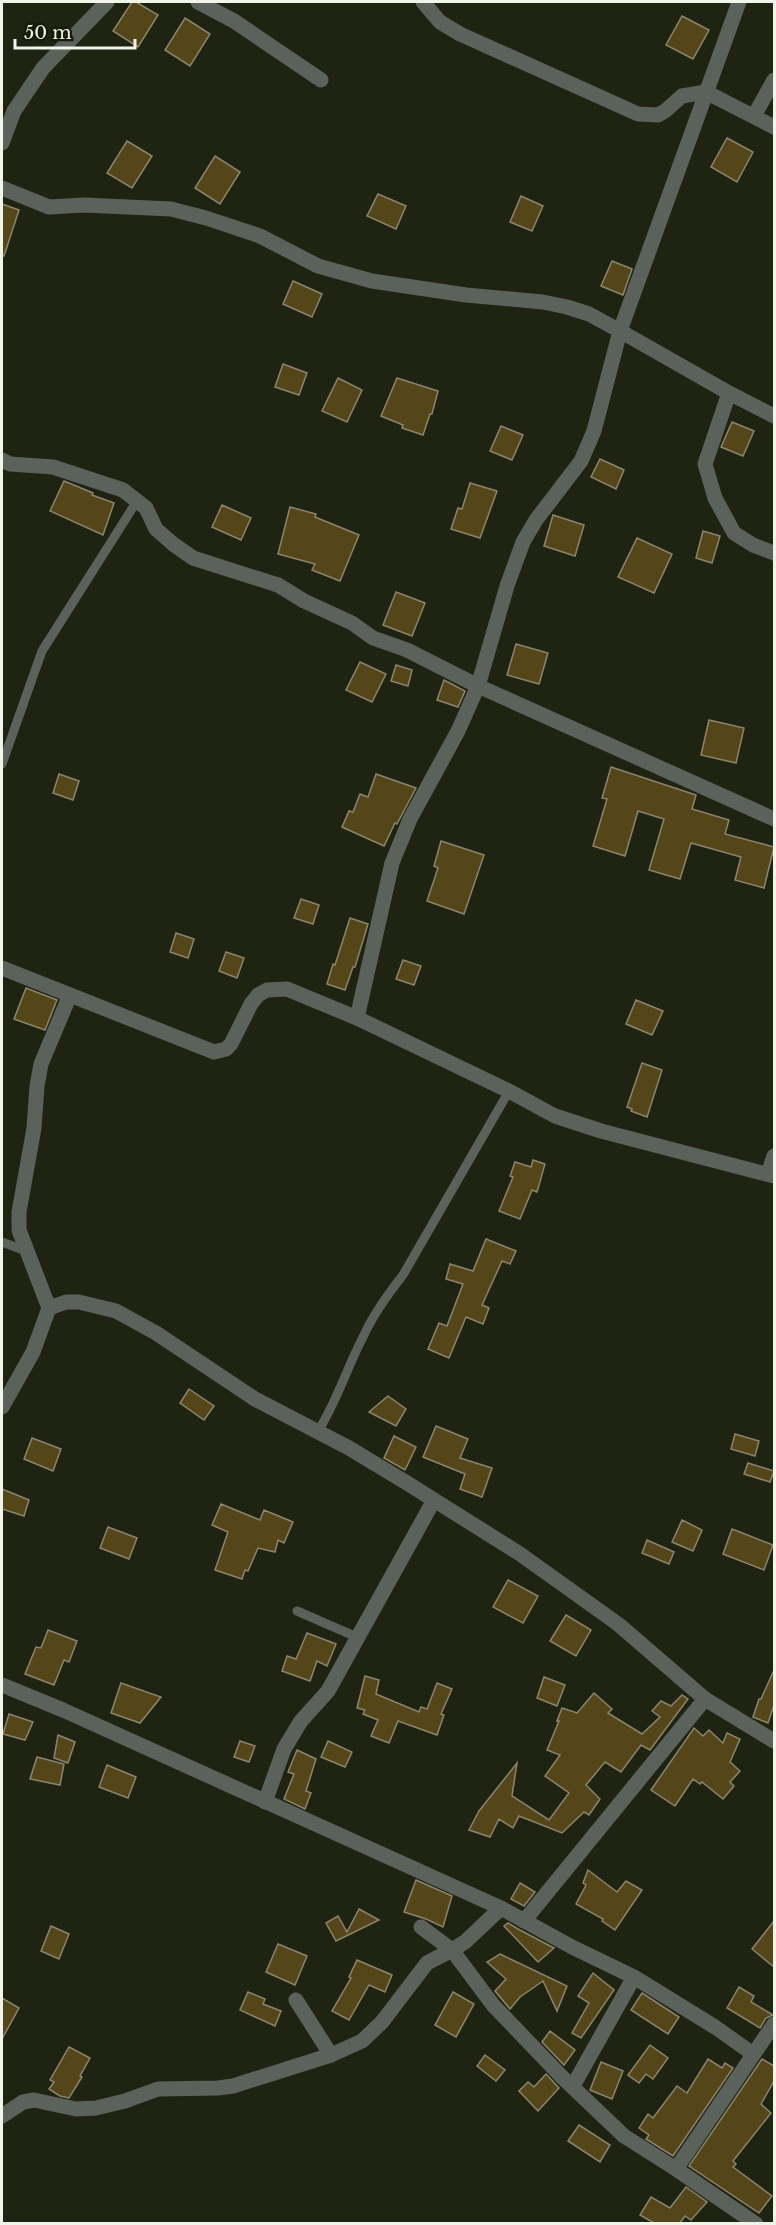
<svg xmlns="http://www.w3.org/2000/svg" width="776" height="2225" font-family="'Libre Baskerville',serif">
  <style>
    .building { fill: #544618; stroke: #8b846f; stroke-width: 1.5 }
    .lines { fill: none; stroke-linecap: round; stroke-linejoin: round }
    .service { stroke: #5b625b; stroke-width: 9 }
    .minor { stroke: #5b625b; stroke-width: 15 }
  </style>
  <rect width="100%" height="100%" fill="#1f2312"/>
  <g class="building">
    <path d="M132,2h4l22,13 -20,32 -25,-16z"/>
    <path d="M682,16l27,14 -16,29 -27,-14z"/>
    <path d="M185,18l25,16 -20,32 -25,-16z"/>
    <path d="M727,138l26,14 -16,30 -26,-15z"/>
    <path d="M127,141l25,15 -20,32 -25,-15z"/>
    <path d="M215,156l25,16 -20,32 -25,-16z"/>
    <path d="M378,194l28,12 -10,23 -29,-13z"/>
    <path d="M521,196l22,10 -11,25 -22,-9z"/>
    <path d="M2,204l17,6 -15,46h-2z"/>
    <path d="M612,261l20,8 -9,26 -22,-9z"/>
    <path d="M293,281l29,13 -10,23 -29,-13z"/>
    <path d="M283,364l24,9 -8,22 -24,-8z"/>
    <path d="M338,378l24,12 -15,32 -25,-11z"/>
    <path d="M397,378l41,13 -6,23h-2l-7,21 -21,-7 1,-3 -22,-9z"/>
    <path d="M732,422l22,9 -11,25 -22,-9z"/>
    <path d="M501,426l22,9 -11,25 -22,-9z"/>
    <path d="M600,459l24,11 -8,19 -25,-12z"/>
    <path d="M64,481l29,12 -1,2 22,8 -11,32 -53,-24z"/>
    <path d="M470,483l27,8 -17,47 -29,-9 7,-21 4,1z"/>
    <path d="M222,505l29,13 -10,22 -29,-13z"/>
    <path d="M290,507l26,7 -1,3 44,18 -19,46 -28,-11 3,-6 -37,-10z"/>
    <path d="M553,515l31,10 -9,31 -31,-10z"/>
    <path d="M703,531l17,5 -8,27 -16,-5z"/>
    <path d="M637,538l35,16 -18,39 -36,-16z"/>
    <path d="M396,592l29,11 -13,33 -29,-11z"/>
    <path d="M516,644l32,9 -9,31 -32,-9z"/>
    <path d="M360,662l26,12 -14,28 -26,-12z"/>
    <path d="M396,665l16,5 -4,16 -17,-5z"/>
    <path d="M444,680l21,11 -7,16 -21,-7z"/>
    <path d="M709,720l35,8 -8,35 -35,-8z"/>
    <path d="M611,767l85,28 -4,14 37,11 -4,14 49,13 -10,41 -29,-8 6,-23 -50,-14 -11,36 -31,-9 15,-51 -26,-8 -13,45 -32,-10 14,-47 -5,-1z"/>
    <path d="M59,774l20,7 -6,19 -20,-7z"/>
    <path d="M376,774l40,14 -19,36 -2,-1 -11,23 -42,-19 7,-16 4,1 7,-18 8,3z"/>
    <path d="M441,841l43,14 -20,59 -37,-13 11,-33 -4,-2z"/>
    <path d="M301,899l18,6 -6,19 -19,-6z"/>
    <path d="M350,918l18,6 -13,43h-2l-8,23 -18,-6 6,-20 2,1z"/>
    <path d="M176,933l18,6 -6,19 -18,-6z"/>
    <path d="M226,952l18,6 -7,20 -18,-7z"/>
    <path d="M403,960l18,6 -7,19 -18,-6z"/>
    <path d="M26,988l31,12 -12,30 -31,-11z"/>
    <path d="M636,1000l27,11 -11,24 -26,-11z"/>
    <path d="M642,1063l20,7 -15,47 -16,-6 1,-2 -5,-2z"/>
    <path d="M533,1160l12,4 -8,28 -5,-2 -12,29 -21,-8 14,-34 -3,-1 5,-14 16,5z"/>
    <path d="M486,1239l30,12 -6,13 -8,-3 -20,44 7,3 -6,16 -17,-7 -17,41 -21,-9 11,-26 8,3 16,-42 -17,-5 4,-15 23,7z"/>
    <path d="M189,1389l25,17 -10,14 -24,-17z"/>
    <path d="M388,1396l18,13 -10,17 -27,-14z"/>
    <path d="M436,1426l32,13 -8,19 32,10 -10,29 -22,-8 5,-15 -42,-17z"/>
    <path d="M735,1434l24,7 -4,15 -24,-7z"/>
    <path d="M394,1436l22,11 -11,23 -21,-12z"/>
    <path d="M32,1438l29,11 -8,22 -29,-12z"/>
    <path d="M748,1463l26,8 -4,11 -26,-8z"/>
    <path d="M2,1489l27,11 -5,16 -22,-7z"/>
    <path d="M221,1504l39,16 4,-10 29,12 -9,21 -6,-3 -3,12 -17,-4 -10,23 -3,-1 -3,9 -27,-9 13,-38 -16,-7z"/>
    <path d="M682,1520l20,10 -9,21 -21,-9z"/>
    <path d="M108,1527l29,11 -8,21 -29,-11z"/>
    <path d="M732,1529l41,16 -9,25 -41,-16z"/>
    <path d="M647,1540l27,12 -5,12 -27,-11z"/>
    <path d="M508,1580l30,16 -15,27 -30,-16z"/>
    <path d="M566,1615l25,15 -15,26 -26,-15z"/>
    <path d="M48,1630l29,11 -8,21 -5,-2 -10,25 -29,-11 11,-27 5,1z"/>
    <path d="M307,1633l29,11 -9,22 -10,-5 -7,20 -28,-10 5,-15 9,3z"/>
    <path d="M774,1670v35l-6,18 -15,-6 6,-18h2z"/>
    <path d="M365,1676l14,4 -3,14 43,18 2,-5 6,2 10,-26 15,6 -11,25 3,1 -7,20 -39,-14 -9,22 -18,-7 7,-16 -15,-6 2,-4 -8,-2z"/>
    <path d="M544,1677l21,8 -8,21 -20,-8z"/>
    <path d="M121,1683l40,14 -21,26 -29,-10z"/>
    <path d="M594,1693l18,16 -4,4 34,21 18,-17 -8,-6 9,-10 10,5 11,-11 6,4 -38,51 -9,-5 -20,27 -16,-10 -19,23 14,14 -11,16 -5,-3 -22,21 -43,-17 -6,12 -14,-9 -9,18 -21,-7 10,-19 38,-48 -5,33 37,24 20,-27 -24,-17 15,-21 -13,-5 12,-29h-2l5,-13 15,5z"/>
    <path d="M9,1714l24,8 -8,18 -22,-6z"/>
    <path d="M694,1728l9,8 6,-6 14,13 4,-10 13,6 -10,23 10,9 -10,11 4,4 -11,13 -21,-17 -2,2 -7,-5 -18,27 -24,-16z"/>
    <path d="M58,1735l17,7 -7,21 -14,-5z"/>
    <path d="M240,1741l15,5 -6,16 -15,-5z"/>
    <path d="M328,1741l24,11 -7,15 -24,-10z"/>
    <path d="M297,1750l19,9 -10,32 5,2 -6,16 -21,-10 10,-25 -6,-2z"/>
    <path d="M37,1757l27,7 -4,21 -30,-6z"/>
    <path d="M107,1765l29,12 -8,21 -29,-11z"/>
    <path d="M588,1870l29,22 9,-11 16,9 -27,40 -13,-9 1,-2 -27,-15 10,-19 -3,-2z"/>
    <path d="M416,1880l36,16 -9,31 -17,-8 -22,-7z"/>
    <path d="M520,1883l15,9 -11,14 -13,-7z"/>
    <path d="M359,1909l20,11 -43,21 -10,-18 12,-7 9,16z"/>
    <path d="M774,1921v46l-22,-18z"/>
    <path d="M508,1923l10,6 36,19 -16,14 -34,-36z"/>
    <path d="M51,1926l18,8 -10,25 -18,-8z"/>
    <path d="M278,1944l29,12 -12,29 -29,-13z"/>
    <path d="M500,1954l67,32 -10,25 -14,-30 -23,16 -10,12 -15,-18 11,-12 -19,-17z"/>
    <path d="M357,1960l35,15 -7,17 -16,-7 -20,35 -17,-9 19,-33 -2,-1z"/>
    <path d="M593,1973l21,17 -33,48 -9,-5 17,-30 -11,-7z"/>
    <path d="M739,1987l15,9 -3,6 22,13 -7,3 -6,10 -33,-20z"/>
    <path d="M248,1992l17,7 -2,5 18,7 -6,15 -35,-16z"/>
    <path d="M453,1992l21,12 -18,33 -21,-12z"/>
    <path d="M642,1993l37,24 -11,17 -37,-24z"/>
    <path d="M2,1998l17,10 -17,31z"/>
    <path d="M550,2031l25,19 -11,15 -22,-23z"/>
    <path d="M650,2045l18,13 -15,21 -7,-5 -7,9 -11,-8z"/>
    <path d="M69,2047l21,11 -10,18 2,1 -13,21 -9,-2 -11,-7 5,-7 -4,-2z"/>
    <path d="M485,2055l20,15 -9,11 -19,-15z"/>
    <path d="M708,2059l14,9 3,-5 8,5 -60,88 -27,-17 3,-4 -10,-7 9,-14 5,4 24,-32 10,7z"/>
    <path d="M762,2059l12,7v15l-13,23 10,9 -38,48 3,3 -3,3 39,29 -13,17 -70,-47z"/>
    <path d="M601,2062l22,9 -11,28 -22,-9z"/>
    <path d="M546,2074l13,14 -21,23 -19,-20 9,-9 6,5z"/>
    <path d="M579,2125l31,20 -10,17 -32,-21z"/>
    <path d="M686,2187l21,15 -16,18 -6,-4 -5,7h-26l-14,-8 11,-18 19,11z"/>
  </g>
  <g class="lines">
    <g class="service">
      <path d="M2,764l40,-113 95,-150"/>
      <path d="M2,1242l24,9"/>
      <path d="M317,1433c20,-31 30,-66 47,-98 10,-22 24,-41 39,-60l106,-184"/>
      <path d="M297,1611l62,27"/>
    </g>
    <g class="minor">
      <path d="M198,2l36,19 87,59"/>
      <path d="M423,2l17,20 20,12 178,80 20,1 7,-4 17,-15 24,-4 68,35"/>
      <path d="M739,2l-119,329 -26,100 -13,30 -45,59 -13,22 -16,44 -29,100 296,133"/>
      <path d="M754,116l20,-36"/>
      <path d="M2,143l12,-32 29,-43 64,-66"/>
      <path d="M2,188l47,19 35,-2 87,4 35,9 54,18 58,30 54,15 94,14 77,7 24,5 22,7 31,17 109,62 45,23"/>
      <path d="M729,393l-24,71 10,34 19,35 19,12 21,8"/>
      <path d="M2,460l8,4 43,3 70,23 23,18 10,21 17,15 20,14 85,27 26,16 48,22 21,15 34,12 71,36 -20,45 -48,88 -18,44 -35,155"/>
      <path d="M2,968l212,84 12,-3 5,-5 20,-40 7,-9 9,-5 20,-1 70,29 152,73 46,25 46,15 173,45"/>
      <path d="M768,1174l6,-18"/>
      <path d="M49,1308l-30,-78v-18l15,-84 3,-42 4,-22 29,-69"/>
      <path d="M2,1407l31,-55 16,-44 17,-6h13l37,9 40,22 99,66 94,49 58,35 113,71 98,70 87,75 69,42"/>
      <path d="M2,1685l61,25 438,198 71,39 62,30 81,50 38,27"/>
      <path d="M265,1802l19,-53 17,-28 27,-30 106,-191"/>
      <path d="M501,1908l-36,34 -13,8 41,55 69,72 62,59 52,33"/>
      <path d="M524,1921l181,-222"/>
      <path d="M421,1927l31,23"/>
      <path d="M296,2000l35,55"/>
      <path d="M573,2086l61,-109"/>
      <path d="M2,2116l21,-14 11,-2 42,9 20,-1 29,-7 33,-12 60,-1 15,-2 98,-31 31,-14 20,-19 45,-59 25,-13"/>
      <path d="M756,2224l-80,-55 98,-145"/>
    </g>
  </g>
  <rect width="776" height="2225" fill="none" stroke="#f1f4e8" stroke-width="6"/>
  <path d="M15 39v9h120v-9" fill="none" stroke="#f1f4e8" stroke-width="3"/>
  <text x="24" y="39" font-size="18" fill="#f1f4e8" stroke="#161a09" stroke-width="4.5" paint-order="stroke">50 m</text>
</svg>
